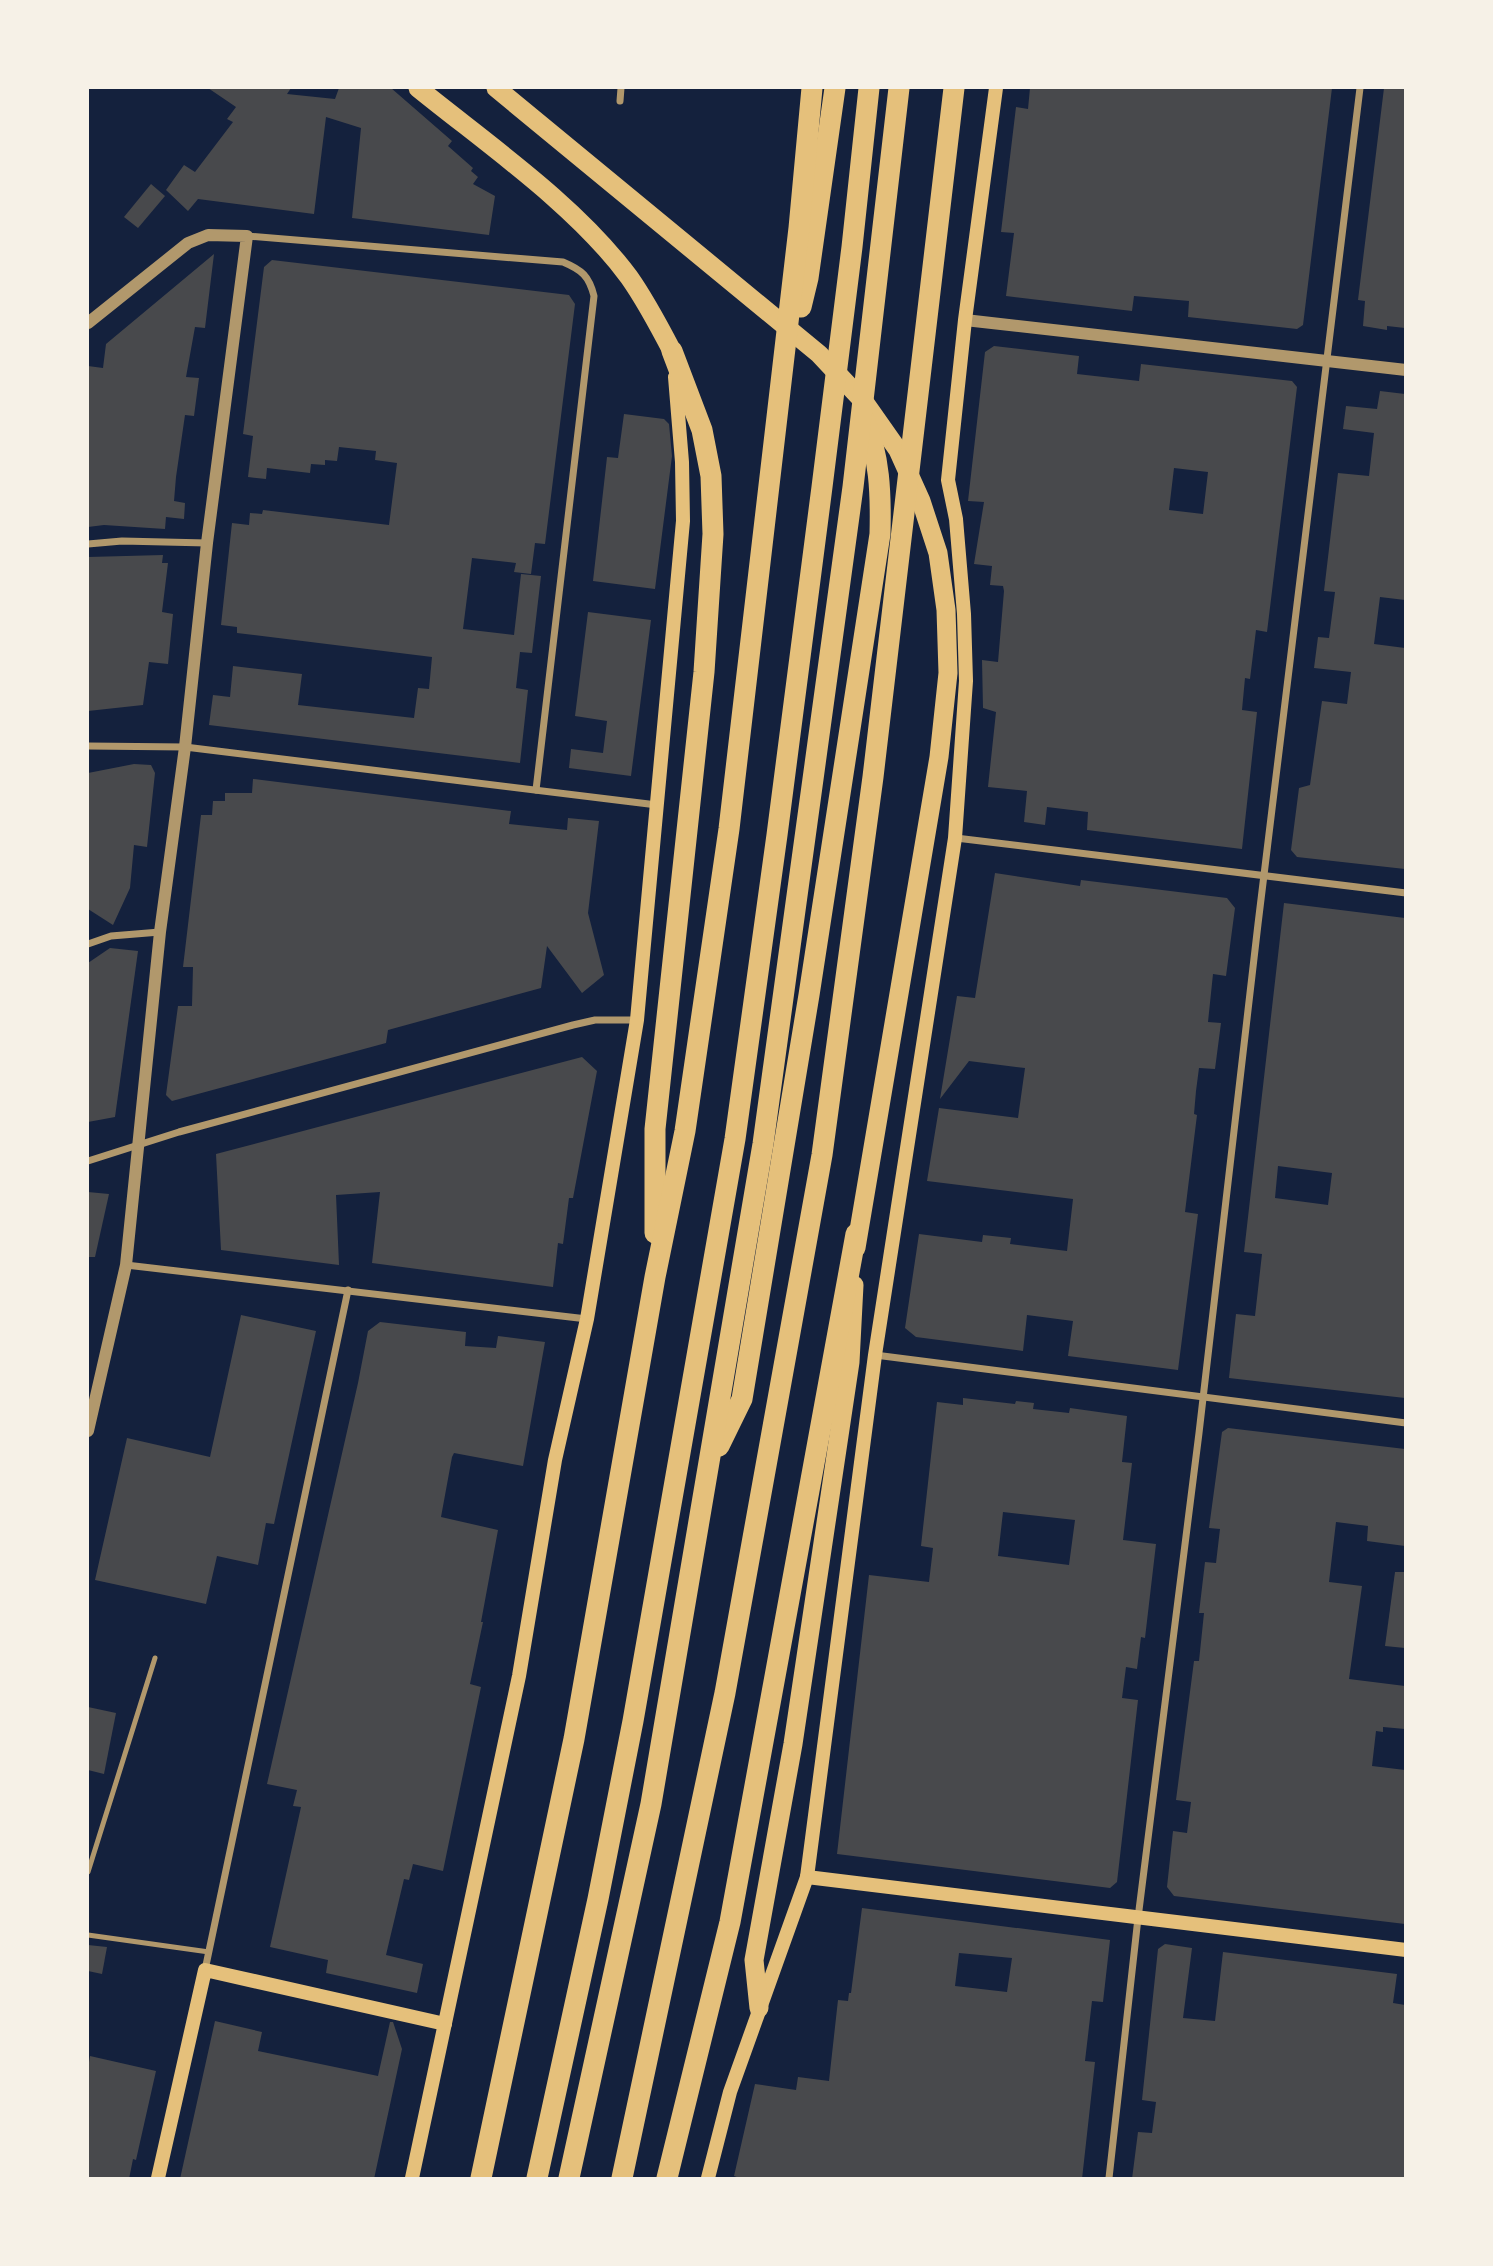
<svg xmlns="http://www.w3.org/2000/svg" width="1493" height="2266" font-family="Lora,serif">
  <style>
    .building { fill: #48494c; fill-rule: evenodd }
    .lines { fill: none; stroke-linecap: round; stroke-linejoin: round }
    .service { stroke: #b1986c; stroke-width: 5 }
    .minor { stroke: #b1986c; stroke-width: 7 }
    .tertiary { stroke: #b1986c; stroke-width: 12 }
    .secondary { stroke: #e5c07b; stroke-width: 14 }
    .trunk { stroke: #e5c07b; stroke-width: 19 }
    .motorway { stroke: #e5c07b; stroke-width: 21 }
  </style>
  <rect width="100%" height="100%" fill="#14213d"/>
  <g class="building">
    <path d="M208,88h83l-4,6 48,5 4,-11h52l61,53 -4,5 25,22 -2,3 7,6 -5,7 22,12 -6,39 -137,-17 9,-90 -35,-11 -12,97 -116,-15 -10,12 -22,-21 18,-25 11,7 38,-50 -6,-3 9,-12z"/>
    <path d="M1030,88h302l-29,237 -6,4 -109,-12 1,-16 -55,-5 -2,15 -126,-15 8,-63 -13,-1 15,-125 12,2z"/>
    <path d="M1384,88h21v240l-18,-2v4l-24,-4 2,-25 -7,-1z"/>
    <path d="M151,184l14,12 -27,32 -14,-11z"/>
    <path d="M214,254l-9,74 -10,-1 -9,50 13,1 -5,38 -9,-1 -9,62 -2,24 11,2 -1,16 -18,-2 -1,12 -61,-4 -16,2v-161l15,2 3,-24z"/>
    <path d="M272,260l297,35 6,9 -30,240 -10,-1 -4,31 -17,-2 2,-9 -44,-5 -9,71 51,6 7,-61 20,2 -9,77 -12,-1 -4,36 12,2 -8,73 -311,-38 4,-30 17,2 3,-31 69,8 -4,31 116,13 4,-30 11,1 3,-32 -195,-24v-6l-16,-2 11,-102 17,2 1,-12 12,1 1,-4 126,15 8,-62 -22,-3 1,-9 -37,-4 -2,14 -12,-1v5l-14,-1 -1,9 -43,-5 -1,11 -18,-2 5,-41 -10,-2 21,-167z"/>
    <path d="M994,346l85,10 -2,18 62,7 2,-17 151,17 5,6 -30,245 -11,-2 -6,49 -5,-1 -3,32 15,2 -15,137 -155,-19 1,-18 -41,-5 -2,18 -21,-3 3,-31 -39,-4 8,-75 -13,-4 -1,-48 16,2 6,-71 -1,-5 -13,-1 2,-19 -18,-2 10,-62 -16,-1 17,-149zM1174,468l34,4 -5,42 -34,-4z"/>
    <path d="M1380,391l25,3v206l-25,-3 -6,47 31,4v221l-108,-12 -6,-7 8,-62 11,-3 12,-84 25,3 4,-32 -37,-4 4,-31 11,1 6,-46 -11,-1 14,-118 31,3 5,-43 -31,-4 3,-23 31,3z"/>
    <path d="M624,414l40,5 5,5 3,32 -17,133 -62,-8 14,-124 11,1z"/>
    <path d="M163,555l-1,8h6l-6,49 11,2 -5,50 -19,-2 -6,43 -55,6v-154z"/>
    <path d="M588,612l63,8 -20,156 -62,-8 2,-19 32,4 4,-32 -32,-5z"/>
    <path d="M134,764l17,1 4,8 -8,74 -13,-2 -4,43 -17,37 -25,-16v-136z"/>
    <path d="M253,779l258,32 -2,13 58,6 1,-12 31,3 -11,92 16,62 -22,18 -35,-47 -6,42 -153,42 -2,13 -214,58 -6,-6 12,-89h14l1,-39h-10l18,-152h11l1,-14h12v-8h27z"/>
    <path d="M995,873l85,13 1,-6 146,18 8,10 -9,68 -13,-2 -5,48 13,1 -6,46 -16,-1 -3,23 -2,23 3,1 -12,97 13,2 -20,156 -110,-14 5,-35 -46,-6 -4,36 -107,-14 -11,-9 14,-94 63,8 1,-7 28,3 -1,6 57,7 6,-52 -146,-18 12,-73 79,10 7,-50 -56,-7 -29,38 17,-103 18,2z"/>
    <path d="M1284,903l121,15v480l-176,-20 7,-64 19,2 7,-62 -18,-2zM1278,1166l54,7 -4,32 -53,-7z"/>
    <path d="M110,948l28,3 -23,166 -27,5v-159z"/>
    <path d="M582,1057l15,14 -24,127h-4l-6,46 -5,-1 -5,44 -181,-24 8,-71 -44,3 3,70 -118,-15 -5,-96z"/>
    <path d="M88,1192l21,2 -14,63h-7z"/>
    <path d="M241,1315l75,16 -42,193 -8,-1 -8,42 -41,-9 -11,48 -111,-24 32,-142 83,19z"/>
    <path d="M380,1322l86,10 -1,14 31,2 2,-12 47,6 -22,124 -69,-13 -2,4 -11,60 57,13 -17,92h2l-13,62 11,3 -38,184 -30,-7 -4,16 -5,-1 -18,76 37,9 -6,29 -91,-20 2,-13 -58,-13 31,-140 -8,-1 4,-16 -30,-6 91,-401 10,-52z"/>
    <path d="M963,1398l52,6 1,-3 18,2 -1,6 36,4 1,-5 57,8 -5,46 10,1 -9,77 33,4 -11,94 -4,-1 -4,32 -11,-2 -4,31 16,2 -21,182 -7,6 -273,-34 32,-279 60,7 4,-34 -12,-2 16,-144 26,3zM1003,1512l72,8 -6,45 -71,-9z"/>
    <path d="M1228,1428l177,21v97l-38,-5 1,-15 -32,-4 -7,60 33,4 -13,93 56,7v43l-22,-2v5l-7,-1 -4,35 33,4v154l-231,-28 -7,-9 6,-56 14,2 4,-31 -15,-2 18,-139h5l5,-48h-5l6,-51 11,1 4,-34 -11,-1 13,-96z"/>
    <path d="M1395,1572h10v76l-20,-2z"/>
    <path d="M88,1707l28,6 -12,61 -16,-4z"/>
    <path d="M862,1908l248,32 -7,62 -11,-1 -7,60 10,1 -13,117h-340l-8,-3 21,-92 41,6 2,-13 31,4 9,-81 10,1 1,-8h2zM959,1953l53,5 -5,34 -52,-6z"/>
    <path d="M1165,1944l27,4 -9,70 32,3 8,-69 174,22 -4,29 12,2v174h-273l6,-47 14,1 4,-31 -14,-2 16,-151z"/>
    <path d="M88,1945l19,2 -5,27 -14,-3z"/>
    <path d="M215,2021l47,11 -4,19 120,25 12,-54h3l9,27 -28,130h-194z"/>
    <path d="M90,2056l66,15 -20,89 -3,-1 -4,20h-41v-111z"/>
  </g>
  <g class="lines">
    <g class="service">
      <path d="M88,1872l67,-214"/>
      <path d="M88,1935l121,17"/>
    </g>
    <g class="minor">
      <path d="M620,101l1,-13"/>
      <path d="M247,236l316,26c19,8 26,14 31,34l-58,494"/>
      <path d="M88,544l34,-3 85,2"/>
      <path d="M88,746l97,1 472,58"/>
      <path d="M956,838l450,55"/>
      <path d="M88,944l23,-8 49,-4"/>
      <path d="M88,1161l91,-29 394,-107 22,-5h41"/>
      <path d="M126,1265l461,54"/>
      <path d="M875,1355l531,68"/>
      <path d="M205,1970l143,-680"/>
      <path d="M1109,2178l29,-260 61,-485 59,-509 102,-836"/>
    </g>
    <g class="tertiary">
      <path d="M965,320l441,50"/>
      <path d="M88,323l100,-80 20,-8 39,1 -40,307 -22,204 -25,185 -34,333 -38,166"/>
    </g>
    <g class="secondary">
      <path d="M807,1877l599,73"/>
      <path d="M158,2178l47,-208 240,54"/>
      <path d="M412,2178l107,-502 36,-216 32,-141 50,-299 46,-499 -1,-59 -7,-85"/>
      <path d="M708,2178l22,-86 77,-215 68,-522 80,-517 11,-157 -2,-67 -8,-95 -8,-39 17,-160 31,-232"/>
    </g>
    <g class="trunk">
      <path d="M418,88c69,56 158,117 211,189 17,24 30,49 43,74"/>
      <path d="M496,88l323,266 46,49 33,47 23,51 17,52 8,57 2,63 -9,84 -83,491"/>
      <path d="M759,2008l-5,-48 39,-216 57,-382 4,-77"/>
    </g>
    <g class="motorway">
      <path d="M801,307l7,-29 27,-190"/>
      <path d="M655,1233v-104l49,-457 9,-138 -2,-58 -9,-46 -30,-79"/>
      <path d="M719,1446l23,-47 67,-404 71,-461c1,-40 0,-78 -16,-115"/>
      <path d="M481,2178l93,-439 81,-462 30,-146 44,-302 70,-601 13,-140"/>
      <path d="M537,2178l61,-279 35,-178 102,-582 42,-304 45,-348 30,-240 17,-159"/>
      <path d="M569,2178l82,-374 112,-660 90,-657 46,-399"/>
      <path d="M622,2178l103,-485 97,-538 51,-378 81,-689"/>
      <path d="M667,2178l63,-256 126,-688"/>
    </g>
  </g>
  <rect width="1493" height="2266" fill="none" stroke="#f6f1e7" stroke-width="178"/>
</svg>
